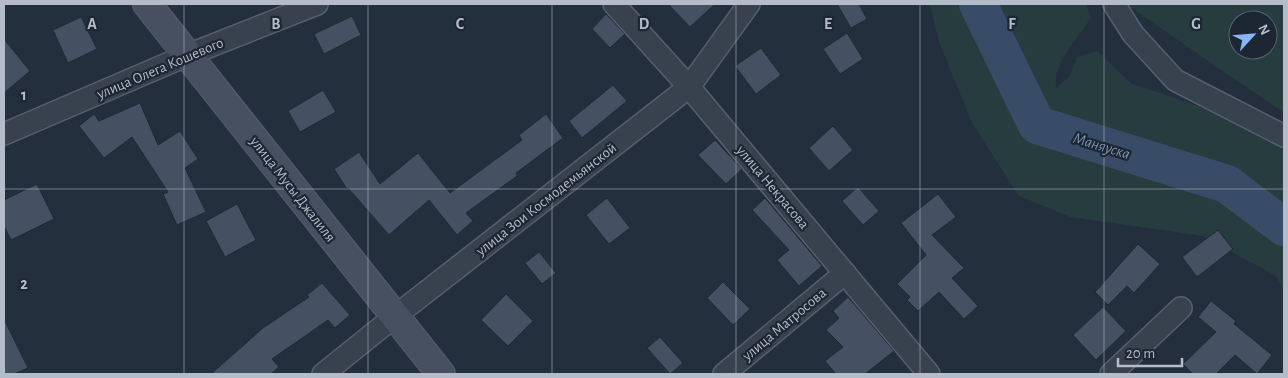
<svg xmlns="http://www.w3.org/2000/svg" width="1288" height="378" font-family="'Alegreya Sans',sans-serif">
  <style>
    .green { fill: #263c3f; fill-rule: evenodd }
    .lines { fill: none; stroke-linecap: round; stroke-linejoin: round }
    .river { stroke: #394c67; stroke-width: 38 }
    .building { fill: #455162; stroke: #1f2835 }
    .street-casing { stroke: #565f6c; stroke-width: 24 }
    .secondary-casing { stroke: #565f6c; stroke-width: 30 }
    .street { stroke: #38414e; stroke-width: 21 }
    .secondary { stroke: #465061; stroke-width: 28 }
    .grid { fill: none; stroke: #b4bcc9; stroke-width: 1; stroke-opacity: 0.55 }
    .labels { text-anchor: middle; stroke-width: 4.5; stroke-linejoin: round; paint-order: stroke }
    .street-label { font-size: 15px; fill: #b4bcc9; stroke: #1d2633 }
    .water-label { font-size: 16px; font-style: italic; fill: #7c92b1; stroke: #1d2633 }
    .grid-label { font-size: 16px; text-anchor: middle; font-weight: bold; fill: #b4bcc9; stroke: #1d2633; stroke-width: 4.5; stroke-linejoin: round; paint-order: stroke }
  </style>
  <rect width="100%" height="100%" fill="#242f3e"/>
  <g class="green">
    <path d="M930,4h156l5,13c-10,18 -28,36 -34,55 -2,5 -1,11 -1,16l14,-12 7,-19 20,-6 35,33 35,11 69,25 48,26v144l-8,-14 -73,-40 -133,-19 -51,-21 -47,-73 -33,-81z"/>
    <path d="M1126,4h158v109l-157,-108zM1238,20h30v30h-30z"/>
  </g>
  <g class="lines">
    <path class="river" d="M978,4l59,121 190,59 57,43"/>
  </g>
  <g class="building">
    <path d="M668,4h47l-25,23z"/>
    <path d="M837,4h22l8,15 -16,9z"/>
    <path d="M606,14l19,20 -15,14 -18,-19z"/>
    <path d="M352,16l9,19 -37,19 -10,-20z"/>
    <path d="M81,17l16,32 -29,14 -15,-33z"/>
    <path d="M847,33l16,26 -23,15 -17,-25z"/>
    <path d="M4,39l26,32 -26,22z"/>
    <path d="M761,48l20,27 -25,19 -21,-28z"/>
    <path d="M613,85l14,16 -45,37 -13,-17z"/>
    <path d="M323,90l13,22 -36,20 -12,-21z"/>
    <path d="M140,103l18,42 22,-14 18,28 -13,9 21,44 -29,13 -14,-31 5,-2 -36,-55 -28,21 -25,-32 15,-12 5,7z"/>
    <path d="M546,114l17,24 -47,35 1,3 -51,37 7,8 -16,14 -28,-35 -40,35 -41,-47 -1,1 -13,-20 25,-17 21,32 38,-31 32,40 72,-53 -3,-5z"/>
    <path d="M833,126l20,24 -24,21 -20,-23z"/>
    <path d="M715,140l27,29 -16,15 -28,-29z"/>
    <path d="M37,184l17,35 -43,21 -7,-14v-26z"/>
    <path d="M858,187l21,24 -16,14 -21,-24z"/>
    <path d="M938,194l18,23 -24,18 32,33 -12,10 26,28 -14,13 -25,-27 -21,19 -11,-11 3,-3 -13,-13 29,-29 -25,-32z"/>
    <path d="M607,198l23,30 -21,16 -23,-29z"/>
    <path d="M765,198l57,68 -23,20 -22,-26 12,-10 -37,-40z"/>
    <path d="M237,204l19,36 -31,17 -19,-36z"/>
    <path d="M1218,230l15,19 -36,28 -15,-20z"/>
    <path d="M1138,244l22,20 -26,29 -7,-7 -19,19 -13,-13z"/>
    <path d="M539,252l17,21 -14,11 -17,-21z"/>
    <path d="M723,282l27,27 -17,16 -26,-27z"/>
    <path d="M322,283l28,32 -15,13 -7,-8 -56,39 7,8 -8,7h-60l52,-46 46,-31 -2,-2z"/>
    <path d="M506,294l27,27 -25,25 -27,-26z"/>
    <path d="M848,297l46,54 -29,23h-29l-11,-13 18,-14 -17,-17 13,-12 -6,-7z"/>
    <path d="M1211,301l25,20 -2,3 38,31 -15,19 -22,-19 -19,19h-23l-10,-10 33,-32 -18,-15z"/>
    <path d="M1103,307l23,24 -30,29 -23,-25z"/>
    <path d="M4,319l24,49 -14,6h-10z"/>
    <path d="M660,337l23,26 -13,11 -23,-26z"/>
  </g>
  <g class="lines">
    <defs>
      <g id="street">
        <path d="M614,4l75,83 240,287"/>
        <path d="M1114,4l19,30 42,46 109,56"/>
        <path d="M4,134l184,-79 129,-51"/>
        <path d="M323,374l71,-57 295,-230 60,-83"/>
        <path d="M724,374l121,-101"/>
        <path d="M1111,374l70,-66"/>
      </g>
      <path id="secondary" d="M147,4l294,370"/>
    </defs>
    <use href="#street" class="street-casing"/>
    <use href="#secondary" class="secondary-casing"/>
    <use href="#street" class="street"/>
    <use href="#secondary" class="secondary"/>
  </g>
  <path class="grid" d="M184,4v370M368,4v370M552,4v370M736,4v370M920,4v370M1104,4v370M4,189h1280"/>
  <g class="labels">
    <g class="street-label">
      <text transform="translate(160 68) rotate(-23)" y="5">улица Олега Кошевого</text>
      <text transform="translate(773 187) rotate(50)" y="5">улица Некрасова</text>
      <text transform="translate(293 189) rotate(52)" y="5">улица Мусы Джалиля</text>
      <text transform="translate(546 199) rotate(-38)" y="5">улица Зои Космодемьянской</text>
      <text transform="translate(784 324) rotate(-40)" y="5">улица Матросова</text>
    </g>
    <g class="water-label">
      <text transform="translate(1102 145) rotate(17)" y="6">Маняуска</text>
    </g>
  </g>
  <g class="grid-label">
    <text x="92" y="29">A</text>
    <text x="276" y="29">B</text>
    <text x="460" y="29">C</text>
    <text x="644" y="29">D</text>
    <text x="828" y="29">E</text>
    <text x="1012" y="29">F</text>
    <text x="1196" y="29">G</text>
    <text x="24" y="100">1</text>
    <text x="24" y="289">2</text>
  </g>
  <rect width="1288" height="378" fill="none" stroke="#b4bcc9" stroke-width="10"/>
  <g transform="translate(1253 35) rotate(64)"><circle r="24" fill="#1d2633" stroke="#59626f"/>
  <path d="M0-4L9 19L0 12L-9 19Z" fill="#8ab4f8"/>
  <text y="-8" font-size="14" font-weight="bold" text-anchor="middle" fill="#b4bcc9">N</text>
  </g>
  <path d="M1118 358v8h64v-8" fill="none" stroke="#b4bcc9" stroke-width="2.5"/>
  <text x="1126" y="358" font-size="15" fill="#b4bcc9" stroke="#1d2633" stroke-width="4" paint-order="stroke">20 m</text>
</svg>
